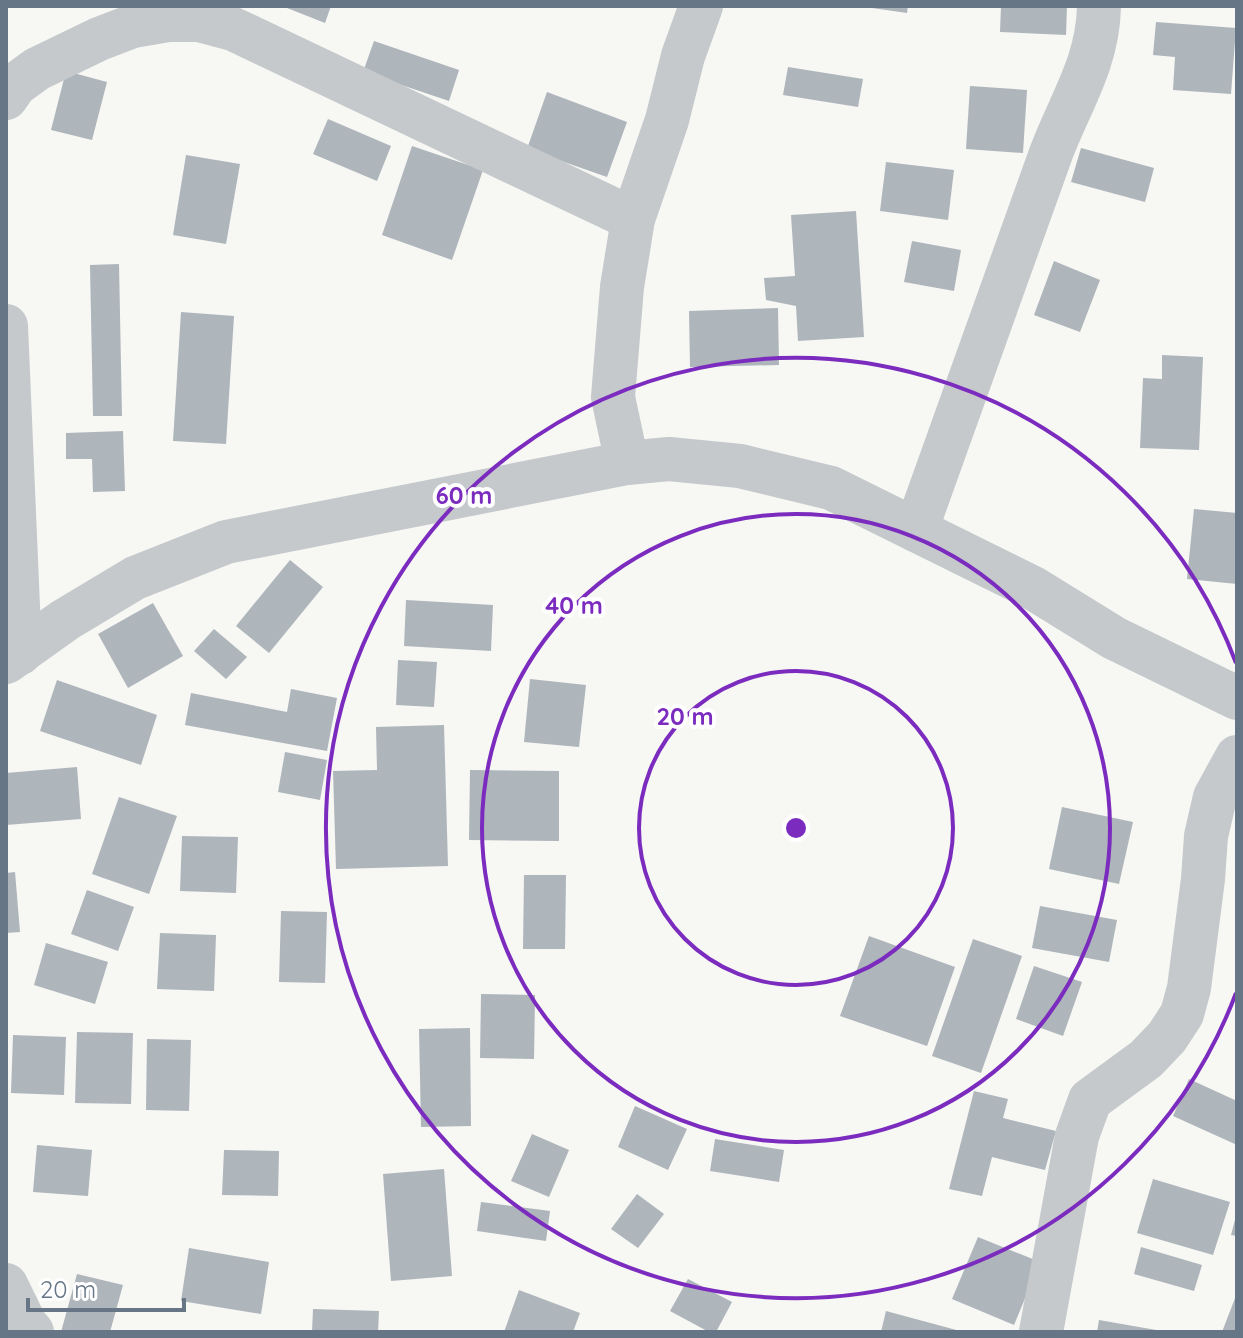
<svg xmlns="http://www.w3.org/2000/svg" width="1243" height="1338" font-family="Quicksand,sans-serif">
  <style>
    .building { fill: #aeb5bb }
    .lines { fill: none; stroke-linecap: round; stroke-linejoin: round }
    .minor { stroke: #c5c9cc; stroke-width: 44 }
    .ring { fill: none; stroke: #7b2cbf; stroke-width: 4 }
    .centre { fill: #7b2cbf; stroke: #fff; stroke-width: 4 }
    .ring-label { font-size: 24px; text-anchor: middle; font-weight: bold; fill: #7b2cbf; stroke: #fff; stroke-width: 8; stroke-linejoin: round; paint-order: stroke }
  </style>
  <rect width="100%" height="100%" fill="#f7f7f4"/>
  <g class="building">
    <path d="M282,6h49l-6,17z"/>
    <path d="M872,6h36l-1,7 -35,-5z"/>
    <path d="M1001,6h66l-1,29 -66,-3z"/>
    <path d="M1156,22l80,6 -5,66 -58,-4 2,-33 -22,-2z"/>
    <path d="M374,41l85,29 -10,31 -86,-29z"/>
    <path d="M788,67l75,12 -5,28 -75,-12z"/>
    <path d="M66,71l41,11 -15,58 -41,-10z"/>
    <path d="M970,86l57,4 -4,63 -57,-4z"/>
    <path d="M547,92l80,30 -20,55 -80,-28z"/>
    <path d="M328,119l63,27 -14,35 -64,-27z"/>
    <path d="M412,146l71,24 -31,90 -70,-25z"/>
    <path d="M1081,148l73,20 -9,34 -74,-20z"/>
    <path d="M186,155l54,9 -14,80 -53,-9z"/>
    <path d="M886,162l68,8 -6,50 -68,-9z"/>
    <path d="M856,211l8,126 -66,4 -2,-35 -30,-6 -2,-22 31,-2 -4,-61z"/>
    <path d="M912,241l49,9 -7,41 -50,-9z"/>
    <path d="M1054,261l46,19 -20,52 -46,-17z"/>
    <path d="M119,264l3,152h-29l-3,-151z"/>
    <path d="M778,308l1,57 -89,2 -1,-56z"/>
    <path d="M181,312l53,4 -8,128 -53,-3z"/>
    <path d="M1162,355l41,2 -4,93 -59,-2 3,-70 19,1z"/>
    <path d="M123,431l2,60 -32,1 -1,-33h-26v-26z"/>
    <path d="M1194,509l43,4v71l-50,-5z"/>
    <path d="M290,560l33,27 -54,66 -33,-27z"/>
    <path d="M406,600l87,5 -2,46 -87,-5z"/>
    <path d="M153,603l30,53 -55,32 -30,-54z"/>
    <path d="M214,629l33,28 -21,22 -32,-28z"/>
    <path d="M398,660l39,2 -3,45 -38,-2z"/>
    <path d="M530,679l56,6 -7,62 -55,-5z"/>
    <path d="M57,680l100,35 -16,50 -101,-34z"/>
    <path d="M291,689l46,9 -10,53 -142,-26 6,-32 96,19z"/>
    <path d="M444,725l4,141 -112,3 -3,-98 44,-1 -1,-43z"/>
    <path d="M285,752l42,8 -7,40 -42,-8z"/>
    <path d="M77,767l4,52 -75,6v-52z"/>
    <path d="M470,770l89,1v70l-90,-1z"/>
    <path d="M119,797l58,19 -28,78 -57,-20z"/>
    <path d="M1062,807l71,15 -14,62 -70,-15z"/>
    <path d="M182,836l56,1 -2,56 -56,-2z"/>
    <path d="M15,872l5,60 -14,1v-60z"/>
    <path d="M524,875h42l-1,74h-42z"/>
    <path d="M87,890l47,17 -16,44 -47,-17z"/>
    <path d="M1040,906l77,14 -8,42 -77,-14z"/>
    <path d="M281,911l46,1 -2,71 -46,-1z"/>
    <path d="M160,933l56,2 -2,56 -57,-2z"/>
    <path d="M869,936l86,31 -28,79 -87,-30z"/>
    <path d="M973,939l49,17 -41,117 -49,-17z"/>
    <path d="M46,943l62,19 -13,42 -61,-19z"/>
    <path d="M1034,966l48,16 -19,54 -47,-17z"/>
    <path d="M481,994l54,1 -1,64 -54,-1z"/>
    <path d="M470,1028l1,98 -50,1 -2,-98z"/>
    <path d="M77,1032l56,1 -2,71 -56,-1z"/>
    <path d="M13,1035l53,2 -2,58 -53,-2z"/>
    <path d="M147,1039l44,1 -2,71 -43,-1z"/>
    <path d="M1189,1079l48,22v44l-64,-29z"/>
    <path d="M974,1091l34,8 -5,19 53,13 -11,39 -53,-13 -10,39 -33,-7z"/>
    <path d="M635,1106l52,23 -19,41 -50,-23z"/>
    <path d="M532,1134l37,16 -20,47 -38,-16z"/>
    <path d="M715,1139l69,11 -5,32 -69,-11z"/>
    <path d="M37,1145l55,5 -4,46 -55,-4z"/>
    <path d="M224,1150l55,1 -1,45 -56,-1z"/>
    <path d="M444,1169l8,107 -61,5 -8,-107z"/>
    <path d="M1153,1179l77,23 -17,53 -76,-22z"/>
    <path d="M637,1194l27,20 -26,34 -27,-19z"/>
    <path d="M481,1202l69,9 -4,30 -69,-10z"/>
    <path d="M1236,1216h1v20l-6,-1z"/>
    <path d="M978,1237l62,25 -26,63 -62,-26z"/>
    <path d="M1141,1247l61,18 -8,26 -60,-17z"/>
    <path d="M189,1248l80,14 -8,52 -80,-13z"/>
    <path d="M77,1274l46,11 -13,47h-49z"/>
    <path d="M688,1279l44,23 -16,30h-7l-39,-21z"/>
    <path d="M519,1290l61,23 -7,19h-69z"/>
    <path d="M1237,1293v39h-15z"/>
    <path d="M313,1309l66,2 -1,21h-66z"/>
    <path d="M886,1311l74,20v1h-79z"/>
    <path d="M1099,1320l57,10v2h-59z"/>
  </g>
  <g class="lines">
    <g class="minor">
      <path d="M6,98l9,-13 22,-16 62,-30 34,-13 35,-6h31l34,9 400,190"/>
      <path d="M6,326l14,327"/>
      <path d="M627,463l-14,-66 9,-110 11,-68 34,-99 16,-64 18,-50"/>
      <path d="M916,530c45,-125 89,-249 134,-374 19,-52 48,-92 49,-150"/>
      <path d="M6,662l59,-42 70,-42 91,-36 401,-79 42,-4 71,7 91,22 202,100 81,50 123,60"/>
      <path d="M6,1285l19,39 7,8"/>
      <path d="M1041,1332l36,-196 13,-36 56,-41 21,-22 15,-23 7,-26 14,-109 3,-43 9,-39 22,-40"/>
    </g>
  </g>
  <g class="ring">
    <circle cx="796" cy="828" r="157"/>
    <circle cx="796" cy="828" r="314"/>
    <path d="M1236 993A470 470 0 1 1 1236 663"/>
  </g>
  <circle cx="796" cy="828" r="12" class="centre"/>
  <g class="ring-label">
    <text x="464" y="504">60 m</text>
    <text x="574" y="614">40 m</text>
    <text x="685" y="725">20 m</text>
  </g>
  <rect width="1243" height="1338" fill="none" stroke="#667686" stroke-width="16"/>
  <path d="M28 1298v12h156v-12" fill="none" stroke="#667686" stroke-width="4"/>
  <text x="40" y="1298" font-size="24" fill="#667686" stroke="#ffffff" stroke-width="6" paint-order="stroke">20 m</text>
</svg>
